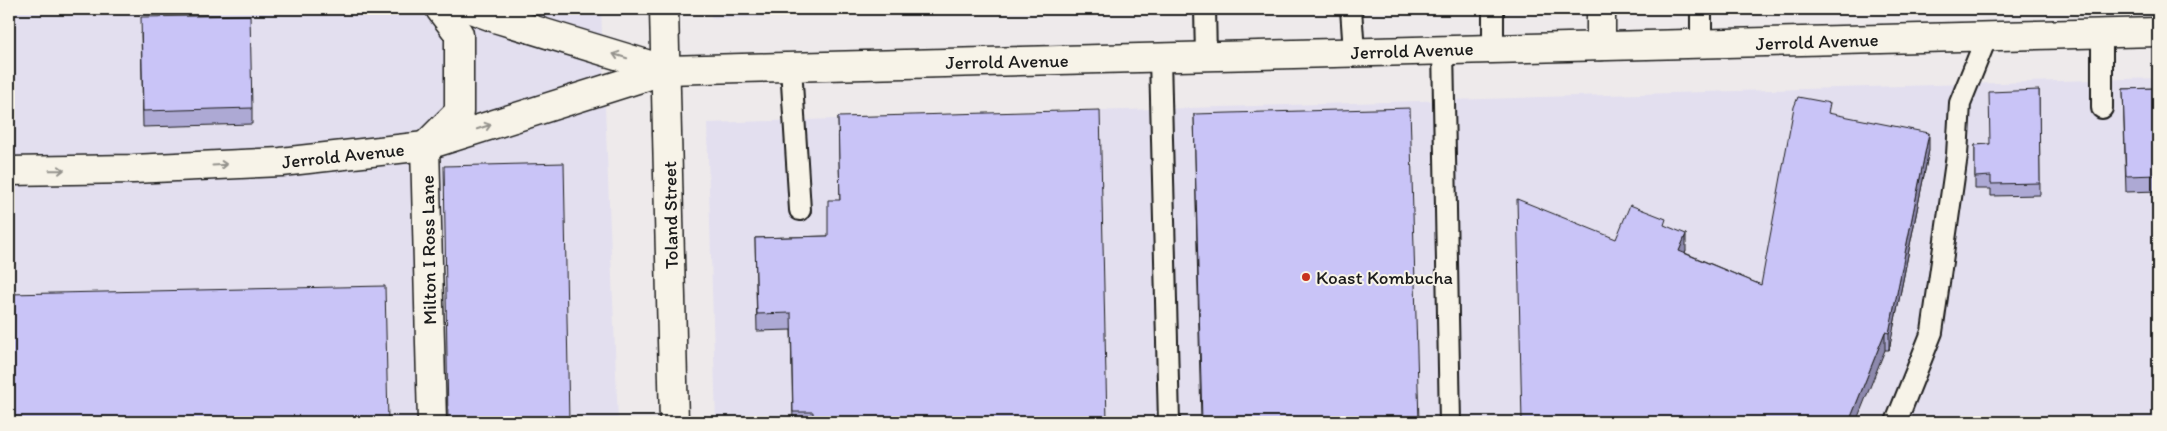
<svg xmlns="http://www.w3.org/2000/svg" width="2167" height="431" font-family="Itim,sans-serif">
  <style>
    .built { fill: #e3dfef }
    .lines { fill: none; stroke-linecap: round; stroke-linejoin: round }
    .service-casing { stroke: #1c1c1c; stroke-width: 24 }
    .minor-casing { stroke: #1c1c1c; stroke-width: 31 }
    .tertiary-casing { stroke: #1c1c1c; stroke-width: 31 }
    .service { stroke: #f7f3e8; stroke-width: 20 }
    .minor { stroke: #f7f3e8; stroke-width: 28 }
    .tertiary { stroke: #f7f3e8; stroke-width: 28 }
    .wall { fill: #ada9d4; stroke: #1c1c1c }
    .shaded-wall { fill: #8d89ad; stroke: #1c1c1c }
    .building { fill: #c9c4f7; stroke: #1c1c1c }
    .oneway { stroke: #94928c }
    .poi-dot { fill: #c8321e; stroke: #f7f3e8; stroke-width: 2 }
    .labels { text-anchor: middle; stroke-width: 4; stroke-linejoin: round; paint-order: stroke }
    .street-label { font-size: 19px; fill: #1c1c1c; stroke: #f7f3e8 }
    .poi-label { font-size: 19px; fill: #1c1c1c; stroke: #f7f3e8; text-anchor: start }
  </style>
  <rect width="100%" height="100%" fill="#eeeaeb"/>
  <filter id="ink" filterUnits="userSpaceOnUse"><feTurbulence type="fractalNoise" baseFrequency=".02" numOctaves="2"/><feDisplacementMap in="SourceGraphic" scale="10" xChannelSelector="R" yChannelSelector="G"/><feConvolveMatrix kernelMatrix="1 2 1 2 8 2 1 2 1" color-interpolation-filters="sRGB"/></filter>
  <g filter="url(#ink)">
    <g class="built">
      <path d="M9,9h592l17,413h-609z"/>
      <path d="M711,9h344l-344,9z"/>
      <path d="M2158,78v344h-1442l-9,-299z"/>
    </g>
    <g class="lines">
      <defs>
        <g id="service">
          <path d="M1205,9l1,47"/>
          <path d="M1351,9l3,43"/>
          <path d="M1493,9v39"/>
          <path d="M1701,9v35"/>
          <path d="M2102,33v75"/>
          <path d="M1443,49l7,373"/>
          <path d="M1160,58l9,364"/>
          <path d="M791,67l9,143"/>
          <path d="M1896,422l36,-90 25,-177 3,-52 27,-67"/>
        </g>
        <g id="minor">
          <path d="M664,9l10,413"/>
          <path d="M1601,9v37"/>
          <path d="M432,422l-7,-276 34,-34v-78l-19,-25"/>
        </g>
        <g id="tertiary">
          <path d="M471,9l27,10 168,51"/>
          <path d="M9,171l124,-2 148,-7 144,-16 241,-76 1492,-38"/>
        </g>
      </defs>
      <use href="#service" class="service-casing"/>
      <use href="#minor" class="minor-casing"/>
      <use href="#tertiary" class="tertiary-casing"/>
      <use href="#service" class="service"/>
      <use href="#minor" class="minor"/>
      <use href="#tertiary" class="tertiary"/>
    </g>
    <g class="wall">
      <path d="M141,33l111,75v16l-109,3z"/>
      <path d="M2158,88v103l-32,1 -3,-103z"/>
      <path d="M2039,90l1,105 -49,1v-7h-16v-44l15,-1z"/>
      <path d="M1194,114l225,308h-218z"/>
      <path d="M1830,114l99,36 -40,200h-4l-269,-111 50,-13 20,25 -1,2 76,32z"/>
      <path d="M838,117l269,305h-314l-2,-92 -34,1 -2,-93 73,-2 12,-36z"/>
    </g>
    <g class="shaded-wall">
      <path d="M1929,133v17l-40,200v-17z"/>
      <path d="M1686,234v17l-7,17v-17z"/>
      <path d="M1885,332v18l-29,72h-7z"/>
    </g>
    <g class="building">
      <path d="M250,15l2,93 -109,3 -2,-94z"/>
      <path d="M2158,88v87l-32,1 -3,-87z"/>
      <path d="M2039,90l1,93 -49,1v-8l-16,1v-32l15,-1 -1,-52z"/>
      <path d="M1798,97l32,6 -2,10 101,20 -40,200 -4,-1 -36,90h-327l-5,-223 99,40 14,-34 36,14 -2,6 22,9 -7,17 82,34 33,-178z"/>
      <path d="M1410,108l9,314h-217l-8,-308z"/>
      <path d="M1100,110l7,312h-294v-10h-20l-2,-99 -34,1 -2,-76 73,-2v-36h12l-2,-83z"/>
      <path d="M564,163l5,259h-121l-4,-256z"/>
      <path d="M385,286l3,136h-379v-128z"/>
    </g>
    <defs><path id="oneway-shaft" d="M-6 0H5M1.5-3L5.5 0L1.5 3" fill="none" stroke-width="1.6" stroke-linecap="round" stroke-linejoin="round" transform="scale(1.25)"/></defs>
    <g class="oneway">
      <use href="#oneway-shaft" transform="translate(620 56) rotate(-163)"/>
      <use href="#oneway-shaft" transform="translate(484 127) rotate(-18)"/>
      <use href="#oneway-shaft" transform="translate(220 165) rotate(-3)"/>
      <use href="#oneway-shaft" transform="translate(57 170) rotate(-1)"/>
    </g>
  </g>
  <circle class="poi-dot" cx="1306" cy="277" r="5"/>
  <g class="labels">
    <g class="street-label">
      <text transform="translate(1817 41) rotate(-2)" y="7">Jerrold Avenue</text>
      <text transform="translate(1412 50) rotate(-2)" y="7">Jerrold Avenue</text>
      <text transform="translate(1007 61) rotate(-1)" y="7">Jerrold Avenue</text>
      <text transform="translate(343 155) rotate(-6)" y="7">Jerrold Avenue</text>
      <text transform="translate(670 215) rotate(-91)" y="7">Toland Street</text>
      <text transform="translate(428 250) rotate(-91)" y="7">Milton I Ross Lane</text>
    </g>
    <g class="poi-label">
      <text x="1316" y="284">Koast Kombucha</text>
    </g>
  </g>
  <rect width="2167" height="431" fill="none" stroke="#f7f3e8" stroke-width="30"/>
  <rect x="15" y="15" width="2137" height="401" fill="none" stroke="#1c1c1c" stroke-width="2" filter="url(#ink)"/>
</svg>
